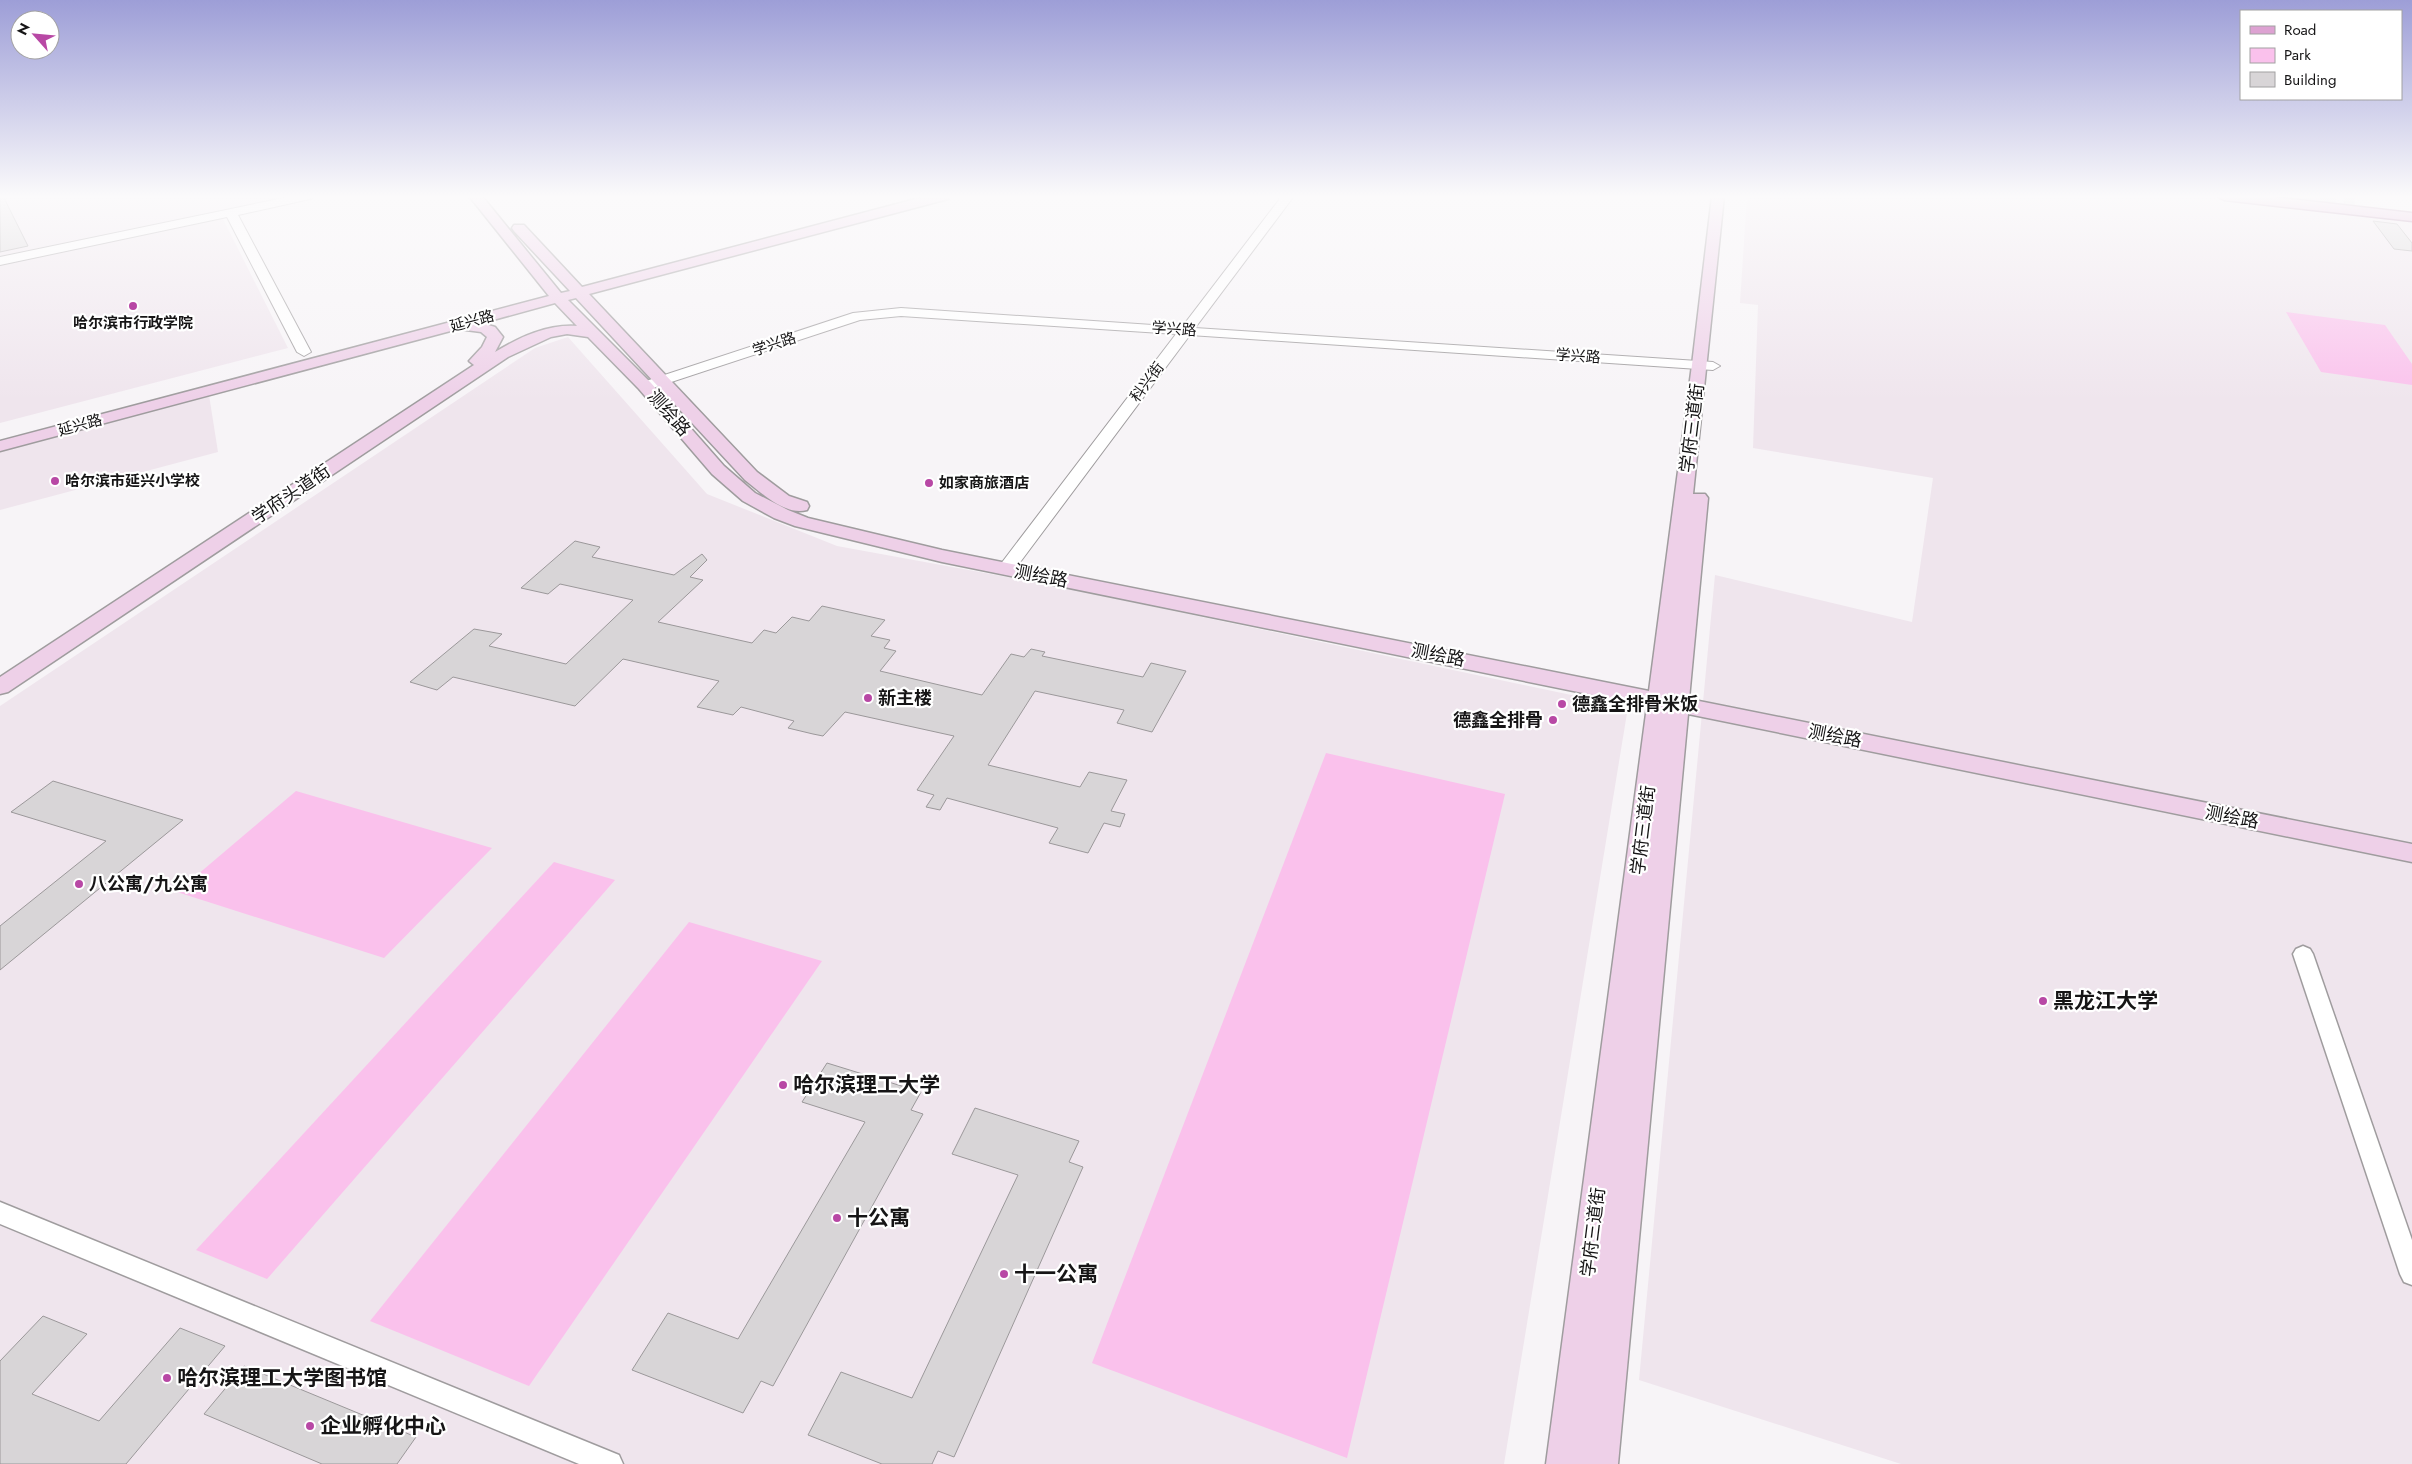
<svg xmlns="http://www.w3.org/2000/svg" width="2412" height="1464" font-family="Jost,'Noto Sans SC',sans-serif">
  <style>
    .built { fill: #efe5ed }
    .green { fill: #fac1ec }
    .building { fill: #d8d5d7; stroke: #9b989a }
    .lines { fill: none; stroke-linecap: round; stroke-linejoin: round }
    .primary-tunnel { stroke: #d5d3d5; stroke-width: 16; stroke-dasharray: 16 8; stroke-linecap: butt }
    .minor-casing { stroke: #9f9c9e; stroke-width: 3 }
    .tertiary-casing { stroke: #9f9c9e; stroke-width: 2 }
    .secondary-casing { stroke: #9f9c9e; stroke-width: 3 }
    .primary-casing { stroke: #89487d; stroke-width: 3 }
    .minor { fill: #fff; fill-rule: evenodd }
    .tertiary { fill: #fff; fill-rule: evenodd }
    .secondary { fill: #eed0e8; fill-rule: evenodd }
    .primary { fill: #dda2d2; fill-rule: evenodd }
    .poi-dot { fill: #b848a5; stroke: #fff; stroke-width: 2 }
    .labels { text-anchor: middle; stroke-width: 4.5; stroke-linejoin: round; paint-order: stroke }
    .far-street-label { font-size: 15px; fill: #161516; stroke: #fff }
    .far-poi-label { font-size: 15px; font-weight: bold; fill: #161516; stroke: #fff; text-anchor: start }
    .street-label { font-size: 18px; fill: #161516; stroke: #fff }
    .poi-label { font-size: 18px; font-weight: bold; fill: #161516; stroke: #fff; text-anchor: start }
    .near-poi-label { font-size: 21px; font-weight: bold; fill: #161516; stroke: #fff; text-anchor: start }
  </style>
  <rect width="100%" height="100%" fill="#f7f4f7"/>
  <g class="built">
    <path d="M0,196h296l-296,63z"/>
    <path d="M1747,196h447l218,24v1244h-511l-262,-84 76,-805 197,47 21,-144 -180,-30 5,-143 -18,-2z"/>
    <path d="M222,217l66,131 -288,75v-159z"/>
    <path d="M568,337l139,157 130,52 209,38 582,123 -124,757h-1504v-758l535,-358z"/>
    <path d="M209,395l9,57 -218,58v-59z"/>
  </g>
  <g class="green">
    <path d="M2242,196h89l7,11z"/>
    <path d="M2286,312l99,13 27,39v21l-91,-13z"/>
    <path d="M1326,753l179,41 -158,664 -255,-95z"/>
    <path d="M296,791l196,57 -108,110 -207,-66z"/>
    <path d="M554,862l61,18 -348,399 -71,-29z"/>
    <path d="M689,922l133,39 -293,425 -159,-65z"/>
  </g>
  <g class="building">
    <path d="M0,196h3l25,50 -28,6z"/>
    <path d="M2373,221l24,3 15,19v8l-18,-2z"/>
    <path d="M575,541l25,6 -8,10 82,18 28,-21 5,6 -17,17 13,3 -45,42 94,21 12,-13 12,3 16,-16 17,4 13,-15 63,14 -14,16 19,4 -6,8 12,3 -16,20 102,24 29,-41 13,3 7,-8 14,3 -3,4 101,21 8,-14 35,8 -34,61 -35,-9 7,-13 -89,-19 -47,74 92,22 9,-15 38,8 -16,31 14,3 -5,13 -16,-4 -16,30 -39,-10 9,-15 -111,-30 -7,12 -14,-3 8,-12 -17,-5 37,-54 -109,-24 -22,24 -10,-2 -25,-6 6,-7 -53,-14 -8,8 -36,-8 22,-26 -96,-22 -48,47 -122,-29 -16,13 -27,-8 64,-53 28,5 -13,12 77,18 67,-64 -73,-16 -12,10 -27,-6z"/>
    <path d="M53,781l130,39 -183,150v-44l106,-85 -95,-29z"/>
    <path d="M827,1063l94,29 -10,18 12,4 -150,272 -12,-5 -18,32 -111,-43 36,-57 70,26 127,-217 -63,-20z"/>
    <path d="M975,1108l104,33 -10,21 14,5 -129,290 -16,-6 -6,13h-50l-74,-29 33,-63 71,26 106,-223 -66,-21z"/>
    <path d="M43,1316l44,18 -55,60 67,27 81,-93 45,18 -99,118h-126v-103z"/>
    <path d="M244,1366l172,71 -19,27h-75l-118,-50z"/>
  </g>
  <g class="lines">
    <path class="primary-tunnel" d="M2296,196l59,6"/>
    <defs>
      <g id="minor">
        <path d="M2303,946l7,3 3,5 99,286v45l-8,-3 -4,-8 -107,-320 3,-5z"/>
        <path d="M0,1202l619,253 4,9h-44l-579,-240z"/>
      </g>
      <g id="tertiary">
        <path d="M293,196h23l-6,3 -72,16 73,137 -7,4 -7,-4 -70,-135 -227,48v-8z"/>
        <path d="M1282,196h12l-99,132 518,34 7,4 -7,4 -523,-35 -178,238h-12l-3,-4 3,-4 176,-231 -275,-18 -41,4 -210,69 -5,1 -7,-4 2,-3 213,-70 48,-5 281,19z"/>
      </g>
      <path id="secondary" d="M469,196h13l79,97 9,-2 -56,-60 -2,-3 2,-3h10l58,62 345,-91h22l-1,3 -359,95 168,178 32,24 18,6 2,4 -2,4c-23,6 -46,-18 -62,-30l-169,-182 -8,2 83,83 73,83 31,27 33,17 20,8 134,32 707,141 43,-326 20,-169h12l-31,298h12l3,4 -19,201 723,145v18l-724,-148 -70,750h-36l9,-83 -9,83h-36l101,-758 -705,-144 -147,-36 -21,-8 -31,-17 -31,-27 -73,-85 -51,-52 -21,-3 -16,3 -43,20 -500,335 -8,2v-17l474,-312 -5,-4 13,-14 5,-10 -6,-5 -23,-3 -458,122v-10l549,-145zM555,303l22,23c-30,-2 -57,11 -82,26l8,-15 -8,-10 -13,-4z"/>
      <path id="primary" d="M2217,196h47l148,17v8l-188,-21z"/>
    </defs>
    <use href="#minor" class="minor-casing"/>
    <use href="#tertiary" class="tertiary-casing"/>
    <use href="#secondary" class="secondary-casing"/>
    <use href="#primary" class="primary-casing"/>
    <use href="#minor" class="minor"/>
    <use href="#tertiary" class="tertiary"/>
    <use href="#secondary" class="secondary"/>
    <use href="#primary" class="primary"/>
  </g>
  <linearGradient id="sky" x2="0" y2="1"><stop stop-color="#9d9ed7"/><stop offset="0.49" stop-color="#fbfafb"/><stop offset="1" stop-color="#fbfafb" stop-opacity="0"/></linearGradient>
  <rect width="2412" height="401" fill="url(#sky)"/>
  <g class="poi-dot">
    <circle cx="133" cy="306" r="5"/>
    <circle cx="55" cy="481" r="5"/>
    <circle cx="929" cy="483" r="5"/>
    <circle cx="868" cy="698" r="5"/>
    <circle cx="1562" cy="704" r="5"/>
    <circle cx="1553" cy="720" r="5"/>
    <circle cx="79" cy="884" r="5"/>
    <circle cx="2043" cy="1001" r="5"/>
    <circle cx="783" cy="1085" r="5"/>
    <circle cx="837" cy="1218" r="5"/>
    <circle cx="1004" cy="1274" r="5"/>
    <circle cx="167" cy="1378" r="5"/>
    <circle cx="310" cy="1426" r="5"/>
  </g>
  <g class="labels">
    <g class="far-street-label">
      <text transform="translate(472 321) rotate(-15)" y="5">延兴路</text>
      <text transform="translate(1174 329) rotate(4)" y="5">学兴路</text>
      <text transform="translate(774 344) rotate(-18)" y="5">学兴路</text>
      <text transform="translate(1578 356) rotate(4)" y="5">学兴路</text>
      <text transform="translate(1147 382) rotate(-53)" y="5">科兴街</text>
      <text transform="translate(80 425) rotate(-15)" y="5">延兴路</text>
    </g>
    <g class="far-poi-label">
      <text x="133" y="328" text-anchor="middle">哈尔滨市行政学院</text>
      <text x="65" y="486">哈尔滨市延兴小学校</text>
      <text x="939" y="488">如家商旅酒店</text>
    </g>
    <g class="street-label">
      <text transform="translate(669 413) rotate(49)" y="6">测绘路</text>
      <text transform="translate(1692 428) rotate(-83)" y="6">学府三道街</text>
      <text transform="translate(291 494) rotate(-34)" y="6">学府头道街</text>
      <text transform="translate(1041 576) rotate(11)" y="6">测绘路</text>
      <text transform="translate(1438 655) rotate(11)" y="6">测绘路</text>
      <text transform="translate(1835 736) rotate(11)" y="6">测绘路</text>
      <text transform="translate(2232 817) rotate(11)" y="6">测绘路</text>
      <text transform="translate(1643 830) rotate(-83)" y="6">学府三道街</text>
      <text transform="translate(1593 1232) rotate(-83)" y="6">学府三道街</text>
    </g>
    <g class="poi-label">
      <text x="878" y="704">新主楼</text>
      <text x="1572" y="710">德鑫全排骨米饭</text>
      <text x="1543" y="726" text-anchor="end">德鑫全排骨</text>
      <text x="89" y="890">八公寓/九公寓</text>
    </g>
    <g class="near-poi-label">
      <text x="2053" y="1008">黑龙江大学</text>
      <text x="793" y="1092">哈尔滨理工大学</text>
      <text x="847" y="1225">十公寓</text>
      <text x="1014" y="1281">十一公寓</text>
      <text x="177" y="1385">哈尔滨理工大学图书馆</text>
      <text x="320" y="1433">企业孵化中心</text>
    </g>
  </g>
  <rect x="2240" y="10" width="162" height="90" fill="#ffffff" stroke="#a2a1a2"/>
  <rect x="2250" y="26" width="25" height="8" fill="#dda2d2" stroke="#a2a1a2"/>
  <text x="2284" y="35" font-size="15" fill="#161516">Road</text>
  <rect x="2250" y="48" width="25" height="15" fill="#fac1ec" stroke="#a2a1a2"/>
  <text x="2284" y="60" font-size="15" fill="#161516">Park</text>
  <rect x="2250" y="72" width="25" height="15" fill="#d8d5d7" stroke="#a2a1a2"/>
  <text x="2284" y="85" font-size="15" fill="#161516">Building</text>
  <g transform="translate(35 35) rotate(297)"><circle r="24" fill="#ffffff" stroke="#a2a1a2"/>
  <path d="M0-4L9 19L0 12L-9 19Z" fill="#b848a5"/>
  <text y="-8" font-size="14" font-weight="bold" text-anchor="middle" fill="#161516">N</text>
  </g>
</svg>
